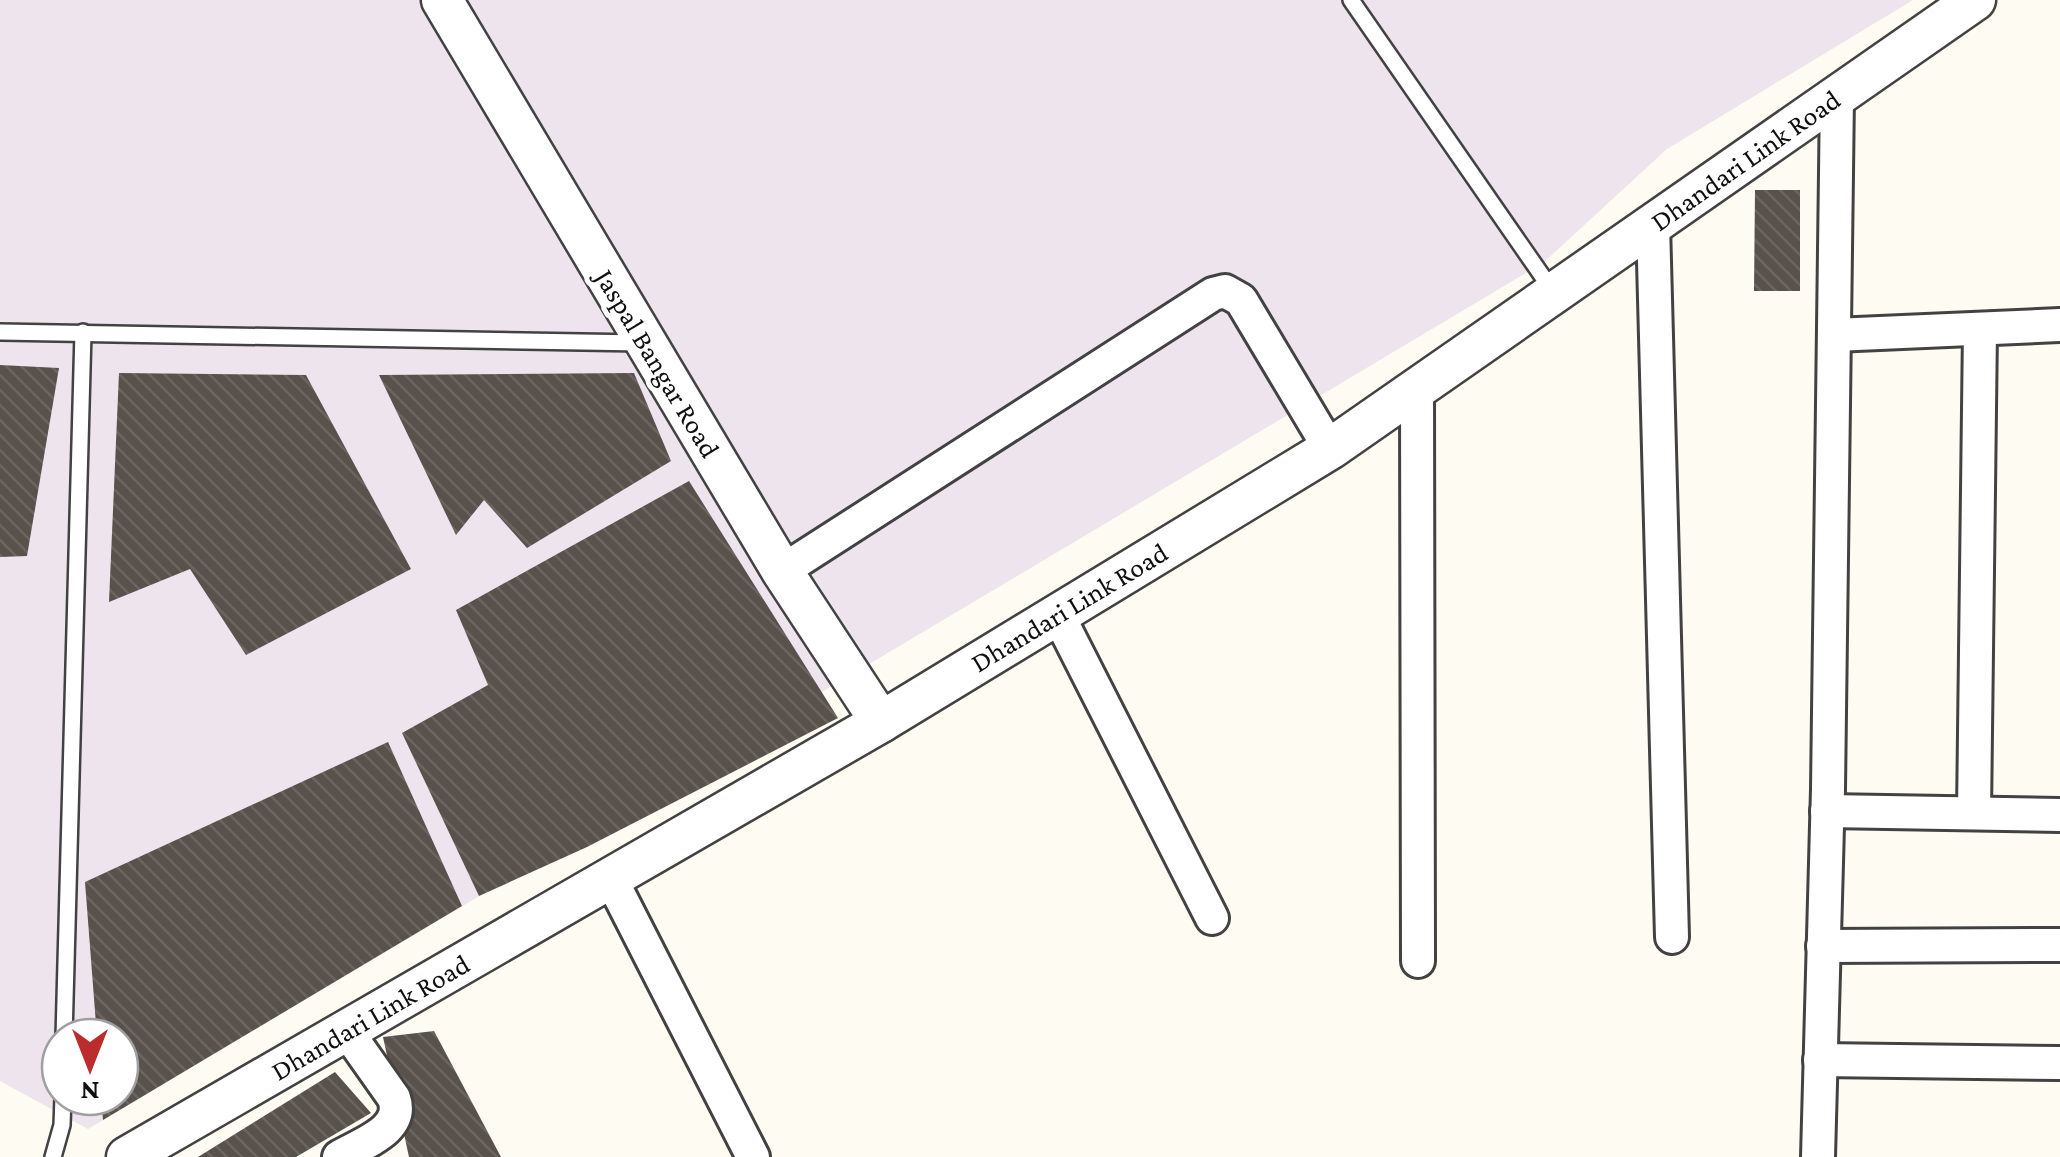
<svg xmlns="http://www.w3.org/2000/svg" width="2060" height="1157" font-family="'Crimson Pro',serif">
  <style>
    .industrial { fill: #ede4ed; fill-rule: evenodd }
    .building { fill: url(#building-back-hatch) }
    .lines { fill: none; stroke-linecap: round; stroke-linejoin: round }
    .service-casing { stroke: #424242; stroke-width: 20 }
    .minor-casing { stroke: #424242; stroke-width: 38 }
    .tertiary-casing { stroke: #424242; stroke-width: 45 }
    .service { stroke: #fff; stroke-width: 15 }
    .minor { stroke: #fff; stroke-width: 32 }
    .tertiary { stroke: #fff; stroke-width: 40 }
    .labels { text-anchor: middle; stroke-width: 10; stroke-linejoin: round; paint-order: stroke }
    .street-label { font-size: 28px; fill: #0f0f0f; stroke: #fff }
  </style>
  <defs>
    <pattern id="building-back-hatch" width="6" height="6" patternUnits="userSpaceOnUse" patternTransform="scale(2.5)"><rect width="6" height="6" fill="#58514c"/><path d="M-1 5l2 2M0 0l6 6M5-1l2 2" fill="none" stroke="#6b6561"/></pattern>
  </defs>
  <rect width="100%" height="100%" fill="#fefcf2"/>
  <path class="industrial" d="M0,0h1913l-246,149 -124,114 -1455,866 -88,-48zM60,1037h60v60h-60z"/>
  <g class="building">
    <path d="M1755,190h45v101h-46z"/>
    <path d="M0,365l59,3 -32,188 -27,1z"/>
    <path d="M119,373l187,2 105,194 -165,86 -56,-86 -81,33z"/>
    <path d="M634,373l37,88 -144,87 -43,-48 -28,35 -77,-160z"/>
    <path d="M689,481l149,237 -251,129 -108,49 -77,-163 86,-48 -32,-75z"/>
    <path d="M388,742l74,164 -359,214 -2,-23h19v-60h-23l-12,-155z"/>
    <path d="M434,1031l67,126h-92l-26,-120z"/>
    <path d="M335,1072l36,41 -75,44h-98z"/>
  </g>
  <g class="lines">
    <defs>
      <g id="service">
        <path d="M1351,0l203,293"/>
        <path d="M0,332l641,11"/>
        <path d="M64,1037l19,-705"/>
        <path d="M53,1157l9,-32 1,-28"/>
      </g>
      <g id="minor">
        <path d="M1653,224l19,713"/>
        <path d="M1834,335l226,-10"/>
        <path d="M1417,388l1,573"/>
        <path d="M782,571l431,-277 12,-3 16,9 89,149"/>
        <path d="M1058,615l154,303"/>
        <path d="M1827,811l233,4"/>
        <path d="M1974,813l6,-484"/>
        <path d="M611,879l142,278"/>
        <path d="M1823,946l237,-1"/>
        <path d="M1820,1060l240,3"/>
        <path d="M339,1157c24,-14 66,-27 55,-59l-48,-68"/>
        <path d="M1818,1157l10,-368 9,-693"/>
      </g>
      <g id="tertiary">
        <path d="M442,0l340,571 99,151"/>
        <path d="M127,1157l754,-435 449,-273 645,-449"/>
      </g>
    </defs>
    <use href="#service" class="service-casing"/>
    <use href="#minor" class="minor-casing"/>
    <use href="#tertiary" class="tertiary-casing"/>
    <use href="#service" class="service"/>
    <use href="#minor" class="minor"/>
    <use href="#tertiary" class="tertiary"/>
  </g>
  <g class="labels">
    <g class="street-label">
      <text transform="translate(1745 160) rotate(-35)" y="10">Dhandari Link Road</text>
      <text transform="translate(658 363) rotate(59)" y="10">Jaspal Bangar Road</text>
      <text transform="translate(1069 607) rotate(-31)" y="10">Dhandari Link Road</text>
      <text transform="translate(370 1017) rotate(-30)" y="10">Dhandari Link Road</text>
    </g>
  </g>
  <g transform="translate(90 1067) rotate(180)"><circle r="48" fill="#ffffff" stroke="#9f9f9f" stroke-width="2.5"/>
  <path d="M0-8L18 38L0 25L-18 38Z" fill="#bb2c2d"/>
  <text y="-15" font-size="28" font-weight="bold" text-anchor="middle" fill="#0f0f0f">N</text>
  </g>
</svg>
